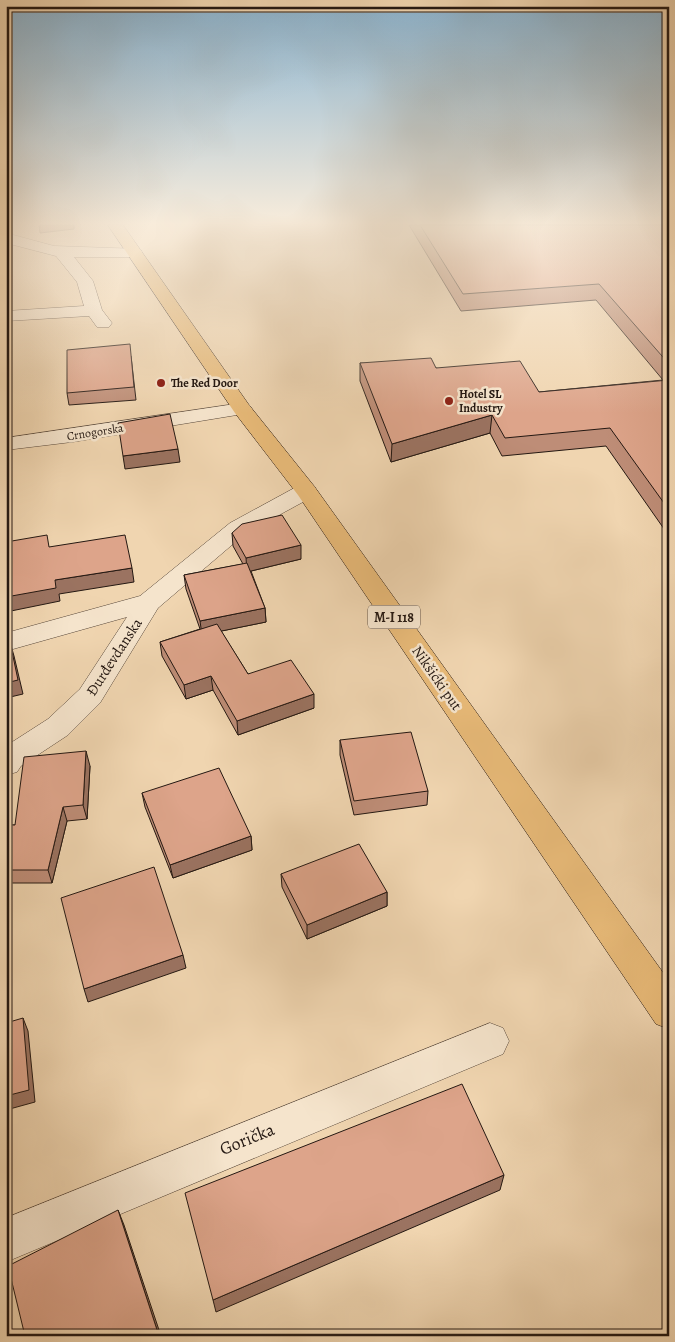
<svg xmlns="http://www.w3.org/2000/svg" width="675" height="1342" font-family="Alegreya,serif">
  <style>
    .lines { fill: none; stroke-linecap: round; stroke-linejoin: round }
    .minor-casing { stroke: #57473a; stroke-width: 1 }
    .primary-casing { stroke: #241812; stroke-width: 1 }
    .minor { fill: #f5e4cc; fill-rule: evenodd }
    .primary { fill: #e8ba78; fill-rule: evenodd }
    .wall { fill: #be8d77; stroke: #241812 }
    .shaded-wall { fill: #9b7361; stroke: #241812 }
    .building { fill: #dda48a; stroke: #241812 }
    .poi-dot { fill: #8f2418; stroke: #f5e4cc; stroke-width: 2 }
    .labels { text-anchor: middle; stroke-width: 5; stroke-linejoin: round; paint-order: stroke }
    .far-poi-label { font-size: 12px; font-weight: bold; fill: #241812; stroke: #f5e4cc; text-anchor: start }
    .far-street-label { font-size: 12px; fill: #241812; stroke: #f5e4cc }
    .shield { fill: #f5e4cc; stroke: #63554a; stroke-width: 1 }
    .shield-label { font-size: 14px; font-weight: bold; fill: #241812 }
    .street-label { font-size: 15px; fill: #241812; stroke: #f5e4cc }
    .near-street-label { font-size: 18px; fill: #241812; stroke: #f5e4cc }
  </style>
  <rect width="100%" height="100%" fill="#f0d5b0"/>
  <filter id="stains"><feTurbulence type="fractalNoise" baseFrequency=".004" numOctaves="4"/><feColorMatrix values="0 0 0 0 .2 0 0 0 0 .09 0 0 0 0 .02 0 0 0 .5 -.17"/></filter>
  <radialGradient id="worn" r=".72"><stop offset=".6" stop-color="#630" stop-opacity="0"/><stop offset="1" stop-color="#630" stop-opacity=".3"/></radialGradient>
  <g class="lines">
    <defs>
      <g id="minor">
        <path d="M6,233l48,13 86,3 2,3 -8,5h-60l19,24 9,29 10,13 -3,4h-12l-8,-11 -83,5v-10l78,-5 -7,-24 -21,-26 -50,-13z"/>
        <path d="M242,403l7,2 3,4 -3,4 -177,29 -66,8v-12z"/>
        <path d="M306,484l8,2 3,5 -3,5 -68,37 -88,75 -58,95 -32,32 -47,31 -4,6 -11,3v-29l42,-27 32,-30 47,-72 -121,34v-18l134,-37 90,-73 68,-37z"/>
        <path d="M490,1023l13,5 6,13 -6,13 -497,208v-44z"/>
      </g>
      <path id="primary" d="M108,225h15l126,180 65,81 355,495v48l-13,-5 -358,-529 -63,-82z"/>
    </defs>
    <use href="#minor" class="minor-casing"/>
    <use href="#primary" class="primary-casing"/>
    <use href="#minor" class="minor"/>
    <use href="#primary" class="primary"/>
  </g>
  <g class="wall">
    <path d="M409,225h260v311l-63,-90 -104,10 -12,-23 -99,29 -31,-81v-18l76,5 103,24 124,-12 -67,-80 -135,11z"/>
    <path d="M131,356l5,44 -67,5 -2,-12z"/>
    <path d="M232,533l69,26 -50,12 14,37 1,14 -45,9 27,43 66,34 -76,27 -25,-45 -27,9 -24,-43 -2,-14 40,-13 -14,-40 -2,-14 59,-11 -10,-18z"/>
    <path d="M340,740l88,51 -1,14 -73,10 -14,-60z"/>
    <path d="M90,766l-3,53 -20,2 -15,62h-46v-58h9z"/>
    <path d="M142,793l109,43 1,14 -79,28 -28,-71z"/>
    <path d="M281,874l106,18v14l-80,33 -25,-52z"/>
  </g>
  <g class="shaded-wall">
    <path d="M39,225h35v4l-34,4z"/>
    <path d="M9,266l2,11 -5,9v-15z"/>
    <path d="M492,415l-2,18 -99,29 1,-18z"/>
    <path d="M178,449l2,13 -55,7 -2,-13z"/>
    <path d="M301,545v14l-54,13 -1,-14z"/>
    <path d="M132,568l2,14 -75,12 1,7 -54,11v-15l49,-17z"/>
    <path d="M265,608l1,14 -64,13 -2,-14z"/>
    <path d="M10,642l4,14 9,38 -17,4v-15z"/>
    <path d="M211,676l2,14 -27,9 -2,-14z"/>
    <path d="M314,694v14l-76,27 -1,-14z"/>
    <path d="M86,751l4,15 -3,53 -4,-14z"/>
    <path d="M63,807l4,14 -15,62 -4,-13z"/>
    <path d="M251,836l1,14 -79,28 -3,-13z"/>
    <path d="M387,892v14l-80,33v-14z"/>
    <path d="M183,955l3,13 -98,34 -4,-13z"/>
    <path d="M23,1018l5,13 7,71 -29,8v-14z"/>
    <path d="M504,1175l-4,15 -284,122 -3,-12z"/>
    <path d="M118,1210l6,15 37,111h-2z"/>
  </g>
  <g class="building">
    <path d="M420,225h249v139l-70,-80 -136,10z"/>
    <path d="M130,344l4,43 -67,6v-43z"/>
    <path d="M431,358l5,10 84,-7 19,31 130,-12v130l-59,-82 -105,10 -13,-23 -100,29 -32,-81z"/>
    <path d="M170,414l8,35 -55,7 -5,-33z"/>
    <path d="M282,515l19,30 -55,13 -14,-25 10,-9z"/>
    <path d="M47,535l2,12 76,-12 7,33 -77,12 1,8 -50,9v-55z"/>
    <path d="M247,563l18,45 -65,13 -16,-46z"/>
    <path d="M217,624l31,50 43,-14 23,34 -77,27 -26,-45 -27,9 -24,-43z"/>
    <path d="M10,642l8,38 -12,3v-40z"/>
    <path d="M411,732l17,59 -74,10 -14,-61z"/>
    <path d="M86,751l-3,54 -20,2 -15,63h-42v-45h9l9,-68z"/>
    <path d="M219,768l32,68 -81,29 -28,-72z"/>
    <path d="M359,844l28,48 -80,33 -26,-51z"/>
    <path d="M154,867l29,88 -99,34 -23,-91z"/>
    <path d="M23,1018l6,72 -23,6v-73z"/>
    <path d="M462,1084l42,91 -291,125 -28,-107z"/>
    <path d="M118,1210l41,126h-134l-17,-70z"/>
  </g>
  <linearGradient id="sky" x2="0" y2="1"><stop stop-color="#8ab5d3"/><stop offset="0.54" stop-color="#f8ecdb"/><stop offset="1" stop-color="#f8ecdb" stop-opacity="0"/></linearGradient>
  <rect width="675" height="413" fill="url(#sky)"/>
  <g class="poi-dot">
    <circle cx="161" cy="383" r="5"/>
    <circle cx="449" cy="401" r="5"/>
  </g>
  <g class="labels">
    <g class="far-poi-label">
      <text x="171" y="387">The Red Door</text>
      <text x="459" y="398">Hotel SL<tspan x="459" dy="14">Industry</tspan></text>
    </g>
    <g class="far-street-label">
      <text transform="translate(95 432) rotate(-9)" y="4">Crnogorska</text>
    </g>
    <rect class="shield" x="368" y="605.5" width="52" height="23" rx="4"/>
    <g class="shield-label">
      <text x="394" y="622">M-I 118</text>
    </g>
    <g class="street-label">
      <text transform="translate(114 657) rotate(-57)" y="5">Đurđevdanska</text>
      <text transform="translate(437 678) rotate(55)" y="5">Nikšićki put</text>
    </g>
    <g class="near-street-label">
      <text transform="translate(247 1139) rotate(-22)" y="6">Gorička</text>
    </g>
  </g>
  <rect width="675" height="1342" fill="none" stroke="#f0d5b0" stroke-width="25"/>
  <rect x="8" y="8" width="660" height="1327" fill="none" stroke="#241812" stroke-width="2.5"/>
  <rect x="12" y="12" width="650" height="1317" fill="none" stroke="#241812"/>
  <rect width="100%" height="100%" filter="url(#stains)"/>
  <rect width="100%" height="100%" fill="url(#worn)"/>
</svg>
